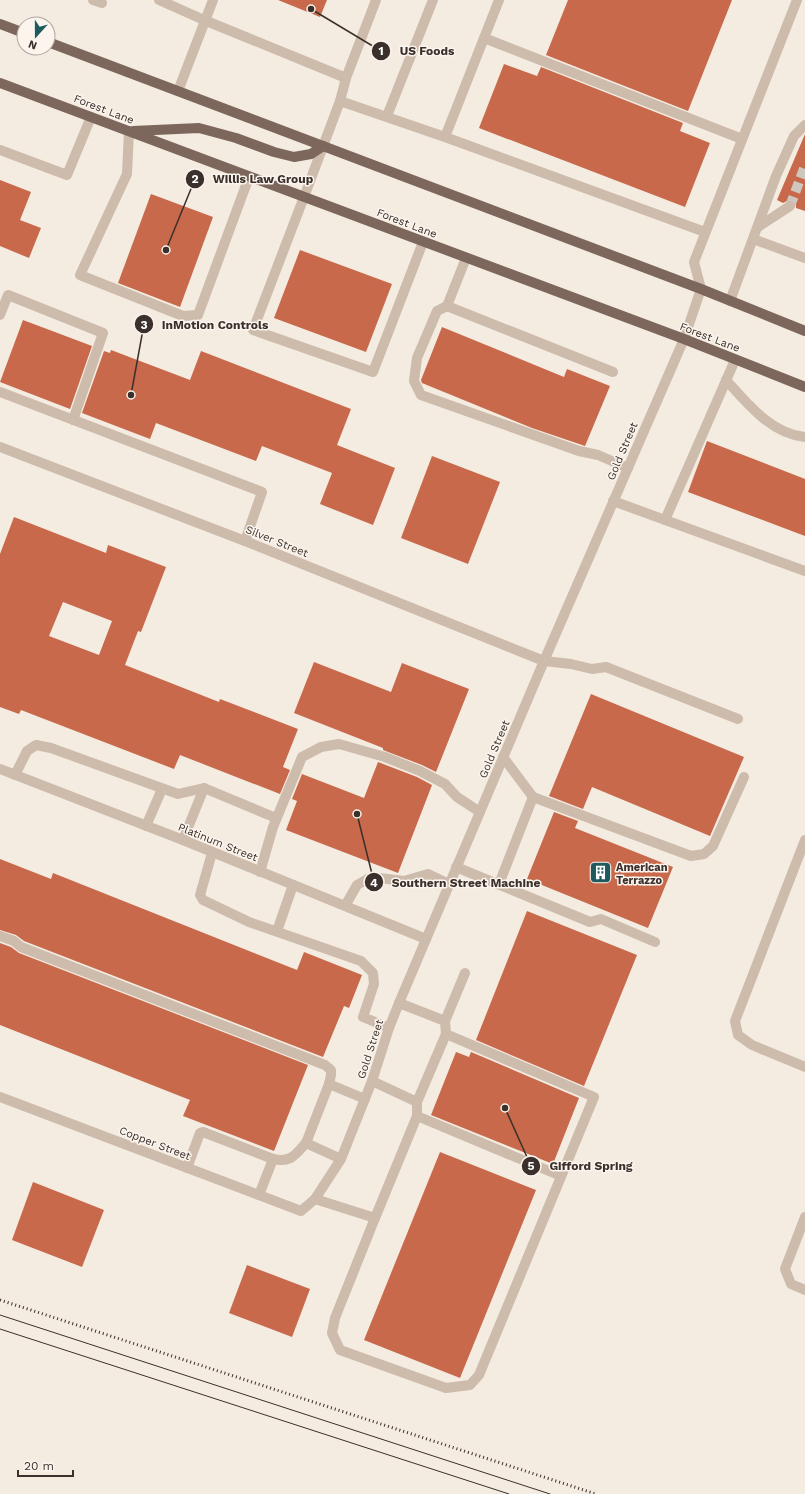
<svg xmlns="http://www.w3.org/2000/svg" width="805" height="1494" font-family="'Work Sans',sans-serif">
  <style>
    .building { fill: #c8694b; fill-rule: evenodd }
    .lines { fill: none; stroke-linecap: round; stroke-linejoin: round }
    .minor-tunnel { stroke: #cfc6bd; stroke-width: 10; stroke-dasharray: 10 5; stroke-linecap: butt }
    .minor { stroke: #cdbbac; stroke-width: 10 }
    .major { stroke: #7d675c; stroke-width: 10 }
    .tram { stroke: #3b302b; stroke-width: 1 }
    .rail { stroke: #3b302b; stroke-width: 3; stroke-dasharray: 1 3; stroke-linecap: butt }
    .labels { text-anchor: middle; stroke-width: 3; stroke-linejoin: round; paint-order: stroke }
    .street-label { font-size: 11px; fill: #3b302b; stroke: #fbf5ee }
    .poi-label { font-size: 11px; font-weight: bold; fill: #3b302b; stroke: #fbf5ee; text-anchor: start }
    .leader { fill: none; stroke: #3b302b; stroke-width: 1.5 }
    .callout-dot { fill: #3b302b; stroke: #fbf5ee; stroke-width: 1.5 }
    .mark-label { font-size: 12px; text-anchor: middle; font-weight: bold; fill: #fff }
    .callout-label { font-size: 12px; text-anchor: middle; font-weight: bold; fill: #3b302b; stroke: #fbf5ee; stroke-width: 3; stroke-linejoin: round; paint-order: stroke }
  </style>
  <rect width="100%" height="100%" fill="#f4ebe1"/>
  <g class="building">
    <path d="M278,0h49l-7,17z"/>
    <path d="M568,0h164l-44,111 -142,-56z"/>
    <path d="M504,64l33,12 4,-9 142,56 -3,8 30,12 -25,64 -206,-79z"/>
    <path d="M805,134v77l-9,-3v-5l-3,-3h-4l-6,3 -6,-3z"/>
    <path d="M0,180l31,12 -11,28 21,8 -12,30 -29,-12z"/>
    <path d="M151,194l62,23 -33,90 -62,-24z"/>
    <path d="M300,250l92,34 -26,68 -92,-34z"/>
    <path d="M23,320l69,26 -22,63 -70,-27z"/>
    <path d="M442,327l122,50 3,-8 43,17 -25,60 -53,-18 -110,-45 -1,-3z"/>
    <path d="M111,350l79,30 11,-29 150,58 -14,36 58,23 -22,57 -53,-21 12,-31 -70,-27 -6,15 -100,-38 -6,16 -68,-26 22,-62 6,2z"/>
    <path d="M707,441l98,38v57l-117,-44z"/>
    <path d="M432,456l68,26 -32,82 -67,-26z"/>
    <path d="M14,517l92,36 2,-8 58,22 -25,65 -3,-1 -13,34 94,37 1,-3 78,30 -15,38 7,3 -10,24 -100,-39 -6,14 -153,-59 -2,4 -19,-7v-153zM63,602l49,19 -13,34 -50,-19z"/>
    <path d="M314,662l77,30 11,-29 67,26 -33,83 -14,-7 -39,-15v-2l-89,-35z"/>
    <path d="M591,694l153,63 -34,79 -118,-49 -9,22 -34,-13z"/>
    <path d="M378,762l39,15 15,8 -34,88 -112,-43 11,-29 -5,-2 10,-25 62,24z"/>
    <path d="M554,812l24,9 -3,7 98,39 -25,61 -121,-49z"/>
    <path d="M0,859l51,20 2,-6 244,97 7,-18 58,23 -13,33 -5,-2 -21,51 -299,-116 -8,-6 -16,-5z"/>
    <path d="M527,911l110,44 -53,131 -108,-46z"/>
    <path d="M0,943l11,4 8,6 289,112 -34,86 -91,-35 7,-16 -190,-75z"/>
    <path d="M456,1052l13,5 2,-5 108,46 -26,66 -122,-49z"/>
    <path d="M440,1152l96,38 -76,188 -96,-38z"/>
    <path d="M33,1182l71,28 -22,57 -70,-27z"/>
    <path d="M247,1265l63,24 -18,48 -63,-24z"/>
  </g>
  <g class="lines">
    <path class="minor-tunnel" d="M790,206l15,-40"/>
    <g class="minor">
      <path d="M93,0l9,3"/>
      <path d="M159,0l45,20 142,58"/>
      <path d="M376,0l-30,78 -6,23 -36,96 -51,133 120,42 50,-130"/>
      <path d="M484,38l258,101"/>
      <path d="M178,91l35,-91"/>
      <path d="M340,101l105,36 54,-137"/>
      <path d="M387,116l46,-116"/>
      <path d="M129,131l-2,43 -47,101 103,41 15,-1 51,-138"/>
      <path d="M445,137l260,95"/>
      <path d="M0,150l67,25 24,-58"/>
      <path d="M758,227l32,-21"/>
      <path d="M753,239l52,19"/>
      <path d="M466,258l-19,48 166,66"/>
      <path d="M730,301l46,-125 18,-40 11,-11"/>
      <path d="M447,306l-10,5 -20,47 -3,23 7,14 158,56 19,4 30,13"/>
      <path d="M0,315l8,-20 95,38 -30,87"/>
      <path d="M726,380c21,23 45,54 79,57"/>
      <path d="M0,392l262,100 -17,49"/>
      <path d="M0,447l245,94 299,120 27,3 21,5 14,-2 132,52"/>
      <path d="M613,501l192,70"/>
      <path d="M665,520l70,-160"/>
      <path d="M503,757l30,40 158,59 13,-2 9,-8 31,-69"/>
      <path d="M0,769l183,71 243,99"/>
      <path d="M15,775l12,-24 9,-6 15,3 127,46 26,-6"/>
      <path d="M146,826l16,-37"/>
      <path d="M183,840l21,-52 72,30"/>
      <path d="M805,840l-70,181 3,14 14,10 53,22"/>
      <path d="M212,853l-12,42 3,5 46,22 112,39 12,12 1,11 -11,33 26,11"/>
      <path d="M456,867l134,55 11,-3 54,23"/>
      <path d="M260,872l13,-45 29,-70 19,-10 18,-3 46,13 35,14 25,13 12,13 23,15"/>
      <path d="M499,884l34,-87"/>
      <path d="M345,906l12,-21 14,-8 33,4 24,-7 21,10"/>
      <path d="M277,931l16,-46"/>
      <path d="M0,936l14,5 7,6 304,118 6,5v5l-2,9"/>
      <path d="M445,1021l20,-48"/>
      <path d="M372,1081l45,21"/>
      <path d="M0,1097l301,114 14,-12 26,-40 31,-78 17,-53 10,-25 145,-342 140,-322 17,-50 -7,-27 103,-262"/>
      <path d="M417,1116v-14l29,-68"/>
      <path d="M341,1159l-35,-16 23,-59 36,15"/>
      <path d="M187,1168l13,-35 3,-1 70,27"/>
      <path d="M259,1195l14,-36c18,4 22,-4 33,-16"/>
      <path d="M315,1199l60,19 -40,100 -3,15 8,17 106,38 24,-3 9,-10 115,-278 -148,-63 -1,-13 -46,-18"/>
      <path d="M805,1217l-20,52 6,15 14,6"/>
      <path d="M375,1218l42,-102 144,60"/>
    </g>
    <g class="major">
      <path d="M0,24l24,9"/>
      <path d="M48,42l653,247 104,42"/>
      <path d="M0,83l684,256 121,48"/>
      <path d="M133,131l66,-3 37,10 38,14 20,5 17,-3 12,-8"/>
    </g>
    <g class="tram">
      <path d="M0,1315l550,179"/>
      <path d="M0,1329l509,165"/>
    </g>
    <path class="rail" d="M0,1300l596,194"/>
  </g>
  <defs>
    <symbol id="building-square" viewBox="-11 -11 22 22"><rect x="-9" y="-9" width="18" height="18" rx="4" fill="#1f5a5e" stroke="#fbf5ee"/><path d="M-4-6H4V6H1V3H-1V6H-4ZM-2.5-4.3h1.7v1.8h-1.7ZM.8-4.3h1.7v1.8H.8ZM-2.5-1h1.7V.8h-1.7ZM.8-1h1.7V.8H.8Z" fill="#fff"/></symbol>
  </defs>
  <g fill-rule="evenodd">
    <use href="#building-square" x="588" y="860" width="25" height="25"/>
  </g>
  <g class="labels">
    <g class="street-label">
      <text transform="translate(104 109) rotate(21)" y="4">Forest Lane</text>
      <text transform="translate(407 223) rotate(21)" y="4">Forest Lane</text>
      <text transform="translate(710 337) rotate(21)" y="4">Forest Lane</text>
      <text transform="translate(622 451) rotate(-67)" y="4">Gold Street</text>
      <text transform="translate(277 541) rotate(22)" y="4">Silver Street</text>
      <text transform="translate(494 749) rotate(-67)" y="4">Gold Street</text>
      <text transform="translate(218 842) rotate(22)" y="4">Platinum Street</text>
      <text transform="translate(370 1049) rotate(-72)" y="4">Gold Street</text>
      <text transform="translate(155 1143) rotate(21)" y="4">Copper Street</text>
    </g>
    <g class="poi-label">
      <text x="616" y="871">American<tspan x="616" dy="13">Terrazzo</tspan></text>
    </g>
  </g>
  <path class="leader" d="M311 9L381 51M166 250L195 179M131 395L144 324M357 814L374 882M505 1108L531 1166"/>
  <g class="callout-dot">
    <circle cx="311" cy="9" r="4"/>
    <circle cx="166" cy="250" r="4"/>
    <circle cx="131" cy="395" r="4"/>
    <circle cx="357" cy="814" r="4"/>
    <circle cx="505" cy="1108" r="4"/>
    <circle cx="381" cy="51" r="10"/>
    <circle cx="195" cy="179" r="10"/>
    <circle cx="144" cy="324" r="10"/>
    <circle cx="374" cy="882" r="10"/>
    <circle cx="531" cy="1166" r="10"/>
  </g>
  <g class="mark-label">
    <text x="381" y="55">1</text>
    <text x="195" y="183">2</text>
    <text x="144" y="329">3</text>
    <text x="374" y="887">4</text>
    <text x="531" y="1170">5</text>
  </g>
  <g class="callout-label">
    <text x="427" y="55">US Foods</text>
    <text x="263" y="183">Willis Law Group</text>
    <text x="215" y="329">InMotion Controls</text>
    <text x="466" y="887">Southern Street Machine</text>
    <text x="591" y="1170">Gifford Spring</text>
  </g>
  <g transform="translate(36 36) rotate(201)"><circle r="19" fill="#fbf5ee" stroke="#aea6a0"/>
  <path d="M0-3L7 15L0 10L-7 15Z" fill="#1f5a5e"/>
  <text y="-6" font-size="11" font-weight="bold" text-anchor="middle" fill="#3b302b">N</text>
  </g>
  <path d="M18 1470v6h55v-6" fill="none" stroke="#3b302b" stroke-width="2"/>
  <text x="24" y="1470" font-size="12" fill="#3b302b" stroke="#fbf5ee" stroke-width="3" paint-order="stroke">20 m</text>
</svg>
